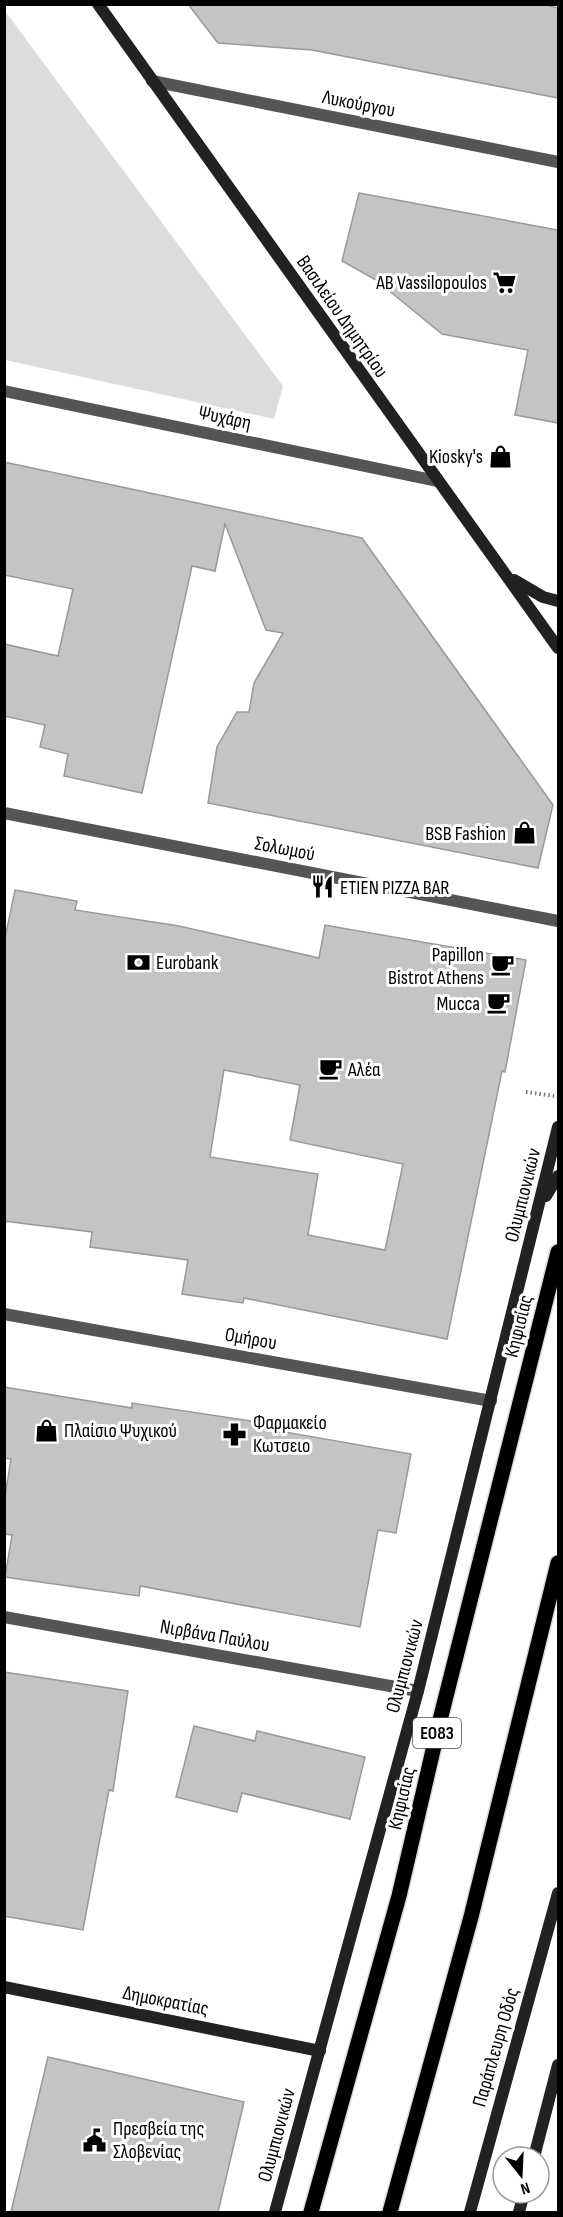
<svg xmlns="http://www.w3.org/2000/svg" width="563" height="2217" font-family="'Sofia Sans Condensed',sans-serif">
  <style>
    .green { fill: #dcdcdc }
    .building { fill: #c4c4c4; stroke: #999; stroke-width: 1.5; fill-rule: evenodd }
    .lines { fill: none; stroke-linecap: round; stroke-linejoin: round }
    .primary-casing { stroke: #dbdbdb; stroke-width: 18 }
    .path { stroke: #777; stroke-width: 4; stroke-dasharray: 1.5 3; stroke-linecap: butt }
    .street { stroke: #555; stroke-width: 12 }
    .secondary { stroke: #222; stroke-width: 12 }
    .primary { stroke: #000; stroke-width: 15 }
    .labels { text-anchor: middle; stroke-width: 6; stroke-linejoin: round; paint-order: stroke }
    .shield { fill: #fff; stroke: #4c4c4c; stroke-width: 1.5 }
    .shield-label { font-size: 18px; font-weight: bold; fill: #000 }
    .street-label { font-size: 20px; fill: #000; stroke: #fff }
    .poi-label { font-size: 20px; fill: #000; stroke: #fff; text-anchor: start }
  </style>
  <rect width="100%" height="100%" fill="#fff"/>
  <path class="green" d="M5,11l278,375 -9,33 -269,-59z"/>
  <g class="building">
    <path d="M188,4h355l15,4v90l-246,-48 -94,-7z"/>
    <path d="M359,193l199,37v193l-43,-8 13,-65 -86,-16 -66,-54 -34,-19z"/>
    <path d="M4,462l358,76 191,267 -15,63 -330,-65 9,-56 20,-35h12l5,-29 29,-50 -17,-3 -41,-106 -10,47 -23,-5 -50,227 -78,-17 4,-22 -28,-7 5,-22 -41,-9v-72l54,12 15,-67 -69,-14z"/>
    <path d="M15,890l62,11 -2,9 104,16 140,32 6,-33 201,35 -21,112 -3,-1 -55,268 -203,-41 -1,5 -61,-9 6,-34 -98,-13 2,-15 -88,-11v-278zM224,1070l76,15 -10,55 113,24 -18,86 -77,-15 10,-61 -108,-17z"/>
    <path d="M4,1387l128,21v-5l125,19 -1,5 155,27 -15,79 -18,-3 -18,97 -220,-41 -1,10 -134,-19 7,-42 -8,-1v-32l7,-43 -7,-1z"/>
    <path d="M4,1672l124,19 -15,100 -4,-1 -26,140 -79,-14z"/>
    <path d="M194,1726l61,15 2,-10 108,26 -15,62 -108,-26 -5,19 -61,-15z"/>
    <path d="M48,2057l196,45 -26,110h-207z"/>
  </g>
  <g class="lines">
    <defs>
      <g id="primary">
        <path d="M311,2212l88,-316 42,-180 117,-464"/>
        <path d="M390,2212l81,-295 87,-354"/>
      </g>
    </defs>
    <use href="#primary" class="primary-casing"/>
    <path class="path" d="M526,1092l28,4"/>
    <g class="street">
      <path d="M152,81l406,81"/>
      <path d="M4,391l433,90"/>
      <path d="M4,813l554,108"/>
      <path d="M4,1314l487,87"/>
      <path d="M4,1617l414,74"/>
    </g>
    <g class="secondary">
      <path d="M98,4l460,644"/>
      <path d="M514,580l29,17 15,4"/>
      <path d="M546,1196l12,-20"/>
      <path d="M4,1987l316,64"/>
      <path d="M534,2157l24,-92"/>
      <path d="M275,2212l143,-521 140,-564"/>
      <path d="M470,2212l88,-319"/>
      <path d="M519,2212l5,-19"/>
    </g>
    <use href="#primary" class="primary"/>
  </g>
  <defs>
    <symbol id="supermarket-bare" viewBox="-9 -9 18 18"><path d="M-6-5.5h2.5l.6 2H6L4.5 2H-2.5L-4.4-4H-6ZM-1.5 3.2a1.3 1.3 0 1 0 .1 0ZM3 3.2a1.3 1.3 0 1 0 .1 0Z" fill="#000" stroke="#fff" stroke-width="2.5" paint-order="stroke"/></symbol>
    <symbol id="shop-bare" viewBox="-9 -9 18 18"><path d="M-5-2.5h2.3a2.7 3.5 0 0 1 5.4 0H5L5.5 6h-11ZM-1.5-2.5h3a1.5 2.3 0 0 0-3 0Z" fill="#000" stroke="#fff" stroke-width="2.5" paint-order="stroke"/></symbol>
    <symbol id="restaurant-bare" viewBox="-9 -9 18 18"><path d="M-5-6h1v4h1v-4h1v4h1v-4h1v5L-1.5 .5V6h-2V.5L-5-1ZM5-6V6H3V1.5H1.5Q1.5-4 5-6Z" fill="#000" stroke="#fff" stroke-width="2.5" paint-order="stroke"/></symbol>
    <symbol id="bank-bare" viewBox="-9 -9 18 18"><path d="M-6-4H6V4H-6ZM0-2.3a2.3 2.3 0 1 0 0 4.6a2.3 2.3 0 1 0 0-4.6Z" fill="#000" stroke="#fff" stroke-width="2.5" paint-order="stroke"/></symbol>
    <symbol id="cafe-bare" viewBox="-9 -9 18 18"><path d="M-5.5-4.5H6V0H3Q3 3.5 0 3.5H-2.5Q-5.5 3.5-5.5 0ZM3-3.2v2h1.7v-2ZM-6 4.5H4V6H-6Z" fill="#000" stroke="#fff" stroke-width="2.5" paint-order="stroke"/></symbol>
    <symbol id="pharmacy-bare" viewBox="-9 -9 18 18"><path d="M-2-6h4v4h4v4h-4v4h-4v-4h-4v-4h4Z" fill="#000" stroke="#fff" stroke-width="2.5" paint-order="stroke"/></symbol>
    <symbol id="civic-bare" viewBox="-9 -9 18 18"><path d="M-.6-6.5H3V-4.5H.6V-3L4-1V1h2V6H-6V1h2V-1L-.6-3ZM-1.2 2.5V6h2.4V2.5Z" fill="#000" stroke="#fff" stroke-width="2.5" paint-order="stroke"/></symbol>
  </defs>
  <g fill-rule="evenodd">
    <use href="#supermarket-bare" x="488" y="266" width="33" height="33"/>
    <use href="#shop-bare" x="484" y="440" width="33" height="33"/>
    <use href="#shop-bare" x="508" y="816" width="33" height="33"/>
    <use href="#restaurant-bare" x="306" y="870" width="33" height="33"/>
    <use href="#bank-bare" x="122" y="946" width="33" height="33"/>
    <use href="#cafe-bare" x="486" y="948" width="33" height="33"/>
    <use href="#cafe-bare" x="482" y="986" width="33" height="33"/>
    <use href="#cafe-bare" x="314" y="1052" width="33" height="33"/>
    <use href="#shop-bare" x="30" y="1414" width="33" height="33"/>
    <use href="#pharmacy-bare" x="218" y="1418" width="33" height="33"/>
    <use href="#civic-bare" x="78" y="2124" width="33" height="33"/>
  </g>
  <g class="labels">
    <rect class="shield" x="413" y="1718" width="48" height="30" rx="4.5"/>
    <g class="shield-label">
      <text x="437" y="1739">ΕΟ83</text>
    </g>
    <g class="street-label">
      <text transform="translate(359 103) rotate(11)" y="7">Λυκούργου</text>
      <text transform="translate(343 316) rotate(55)" y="7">Βασιλείου Δημητρίου</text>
      <text transform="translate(225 417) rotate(12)" y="7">Ψυχάρη</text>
      <text transform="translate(285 848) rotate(11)" y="7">Σολωμού</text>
      <text transform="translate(522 1195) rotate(-76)" y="7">Ολυμπιονικών</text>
      <text transform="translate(518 1326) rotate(-76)" y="7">Κηφισίας</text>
      <text transform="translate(251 1338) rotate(10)" y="7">Ομήρου</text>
      <text transform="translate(215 1635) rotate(10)" y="7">Νιρβάνα Παύλου</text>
      <text transform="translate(404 1666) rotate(-75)" y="7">Ολυμπιονικών</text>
      <text transform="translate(401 1798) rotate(-77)" y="7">Κηφισίας</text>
      <text transform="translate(166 2000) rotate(11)" y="7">Δημοκρατίας</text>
      <text transform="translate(495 2047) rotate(-74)" y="7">Παράπλευρη Οδός</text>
      <text transform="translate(276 2135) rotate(-75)" y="7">Ολυμπιονικών</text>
    </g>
    <g class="poi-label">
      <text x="487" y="289" text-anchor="end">AB Vassilopoulos</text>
      <text x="483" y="463" text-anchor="end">Kiosky's</text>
      <text x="506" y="840" text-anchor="end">BSB Fashion</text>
      <text x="340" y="894">ETIEN PIZZA BAR</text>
      <text x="484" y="961" text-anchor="end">Papillon<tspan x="484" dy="23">Bistrot Athens</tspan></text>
      <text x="156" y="969">Eurobank</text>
      <text x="480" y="1010" text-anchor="end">Mucca</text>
      <text x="348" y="1076">Αλέα</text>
      <text x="253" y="1429">Φαρμακείο<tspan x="253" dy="23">Κωτσειο</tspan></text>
      <text x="64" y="1437">Πλαίσιο Ψυχικού</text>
      <text x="113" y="2135">Πρεσβεία της<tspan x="113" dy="23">Σλοβενίας</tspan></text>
    </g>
  </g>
  <rect width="563" height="2217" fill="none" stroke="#000000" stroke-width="12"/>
  <g transform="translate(521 2175) rotate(162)"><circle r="28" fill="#ffffff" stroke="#999999" stroke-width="1.5"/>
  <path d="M0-4.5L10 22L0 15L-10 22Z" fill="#000000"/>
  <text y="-9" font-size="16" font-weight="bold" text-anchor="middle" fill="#000000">N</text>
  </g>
</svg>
